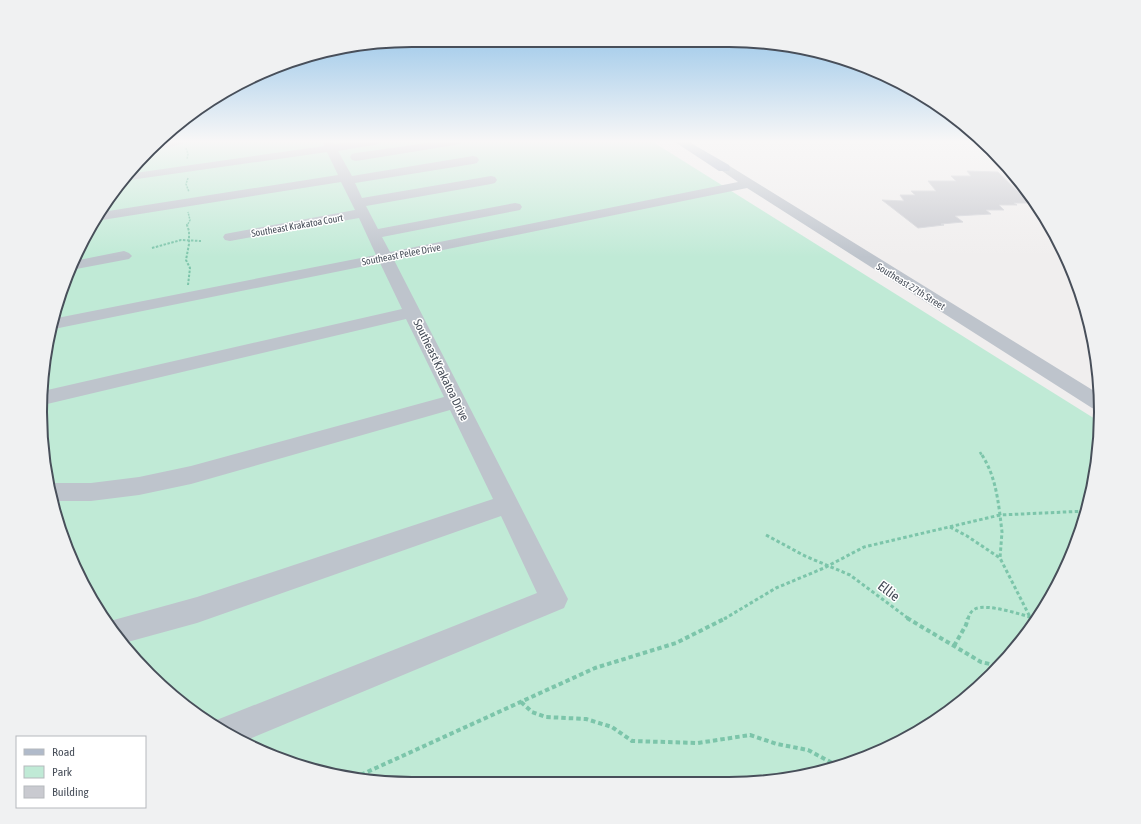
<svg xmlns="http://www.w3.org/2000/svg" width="1141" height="824" font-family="'Asap Condensed',sans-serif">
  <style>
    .green { fill: #c0ead6 }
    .building { fill: #c9cad0; stroke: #d3d4d9 }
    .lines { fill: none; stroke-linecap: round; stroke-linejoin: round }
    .path-far4 { stroke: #7cc5aa; stroke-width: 1.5; stroke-dasharray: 2 1; stroke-linecap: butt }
    .path-far3 { stroke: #7cc5aa; stroke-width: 2; stroke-dasharray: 2.5 1.5; stroke-linecap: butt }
    .path-far2 { stroke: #7cc5aa; stroke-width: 2.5; stroke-dasharray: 3 2; stroke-linecap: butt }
    .path-far1 { stroke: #7cc5aa; stroke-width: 3; stroke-dasharray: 3.5 2.5; stroke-linecap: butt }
    .path { stroke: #7cc5aa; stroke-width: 4; stroke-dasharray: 4.5 3; stroke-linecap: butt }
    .minor { fill: #bec4cc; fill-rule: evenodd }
    .major { fill: #b0baca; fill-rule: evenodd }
    .labels { text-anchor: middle; stroke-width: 3; stroke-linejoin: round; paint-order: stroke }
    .far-street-label { font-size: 10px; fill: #484f5a; stroke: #fff }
    .street-label { font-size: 12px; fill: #484f5a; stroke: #fff }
    .near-street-label { font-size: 14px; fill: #484f5a; stroke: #fff }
    .rim { fill: none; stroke: #484f5a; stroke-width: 2 }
  </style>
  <rect width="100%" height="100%" fill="#f0eeee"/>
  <path class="green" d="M161,142h492l447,280v15l-12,72 -25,68 -39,62 -50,53 -81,54 -115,35 -390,2 -72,-12 -68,-25 -62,-39 -54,-50 -64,-102 -25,-95v-97l35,-115 54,-81z"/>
  <path class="building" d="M967,171l31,1 32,31h-16l3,2h-18l5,5h-18l5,4 -36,2 8,6 -22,2 3,1 -26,3 -36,-28 22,1 -4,-6h15l-4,-4h25l-8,-10h28l-5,-5h20z"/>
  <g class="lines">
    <g class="path-far4">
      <path d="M186,148l2,6 -1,5"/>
      <path d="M188,178l-2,6 3,8"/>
      <path d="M188,224l2,-4 -2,-8"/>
    </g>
    <g class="path-far3">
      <path d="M152,248l29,-8 20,1"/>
      <path d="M188,285l2,-17 -4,-8 3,-16v-13l-2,-6 1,-2"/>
    </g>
    <path class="path-far2" d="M980,452l2,4"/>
    <g class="path-far1">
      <path d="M982,455c12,19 15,38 18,60l87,-4"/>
      <path d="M950,527l17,9 33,22"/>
      <path d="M766,535l39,21 45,19 59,44"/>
      <path d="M724,619l52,-31 48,-20 40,-21 136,-32 2,17 -2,26 31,61"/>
      <path d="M968,619c1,-4 3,-8 7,-10 13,-6 47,6 62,10"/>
    </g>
    <g class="path">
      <path d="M907,618l74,44 17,4"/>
      <path d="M1030,618l3,5"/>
      <path d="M1033,618l4,1"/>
      <path d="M954,646l12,-21 2,-7"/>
      <path d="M521,702l11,10 14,5 40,2 26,8 20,14 66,2 52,-8 27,9 31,6 26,14"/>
      <path d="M354,778l241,-110 81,-25 50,-25"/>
    </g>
    <g class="minor">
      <path d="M161,142h23l-2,2c-8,2 -20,6 -28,3z"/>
      <path d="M323,142h10l2,2 17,-2h27l-1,2 -4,1 -36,6 14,25 121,-20 4,1 2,3 -2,3 -4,1 -118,19 7,15 129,-22 4,1 2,3 -2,3 -4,1 -125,22 12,23 137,-26 5,1 2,3 -2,3 -5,1 -133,26 8,15 348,-70 -20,-14 2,-3h8l371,229v16l-7,-2 -345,-220 -353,72 174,339 -4,9 -322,134 -29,-18 1,-3 323,-128 -36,-77 -304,107 -73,20 -14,-22 87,-24 296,-98 -43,-89 -259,74 -52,11 -48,6h-37l-5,-17 3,-1h39l48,-6 52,-11 253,-69 -38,-78 -363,86v-14l359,-82 -22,-46 -326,66 3,-11 319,-63 -17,-37 -129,23 -5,-1 -2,-3 2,-3 5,-1 125,-23 -14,-28 -245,39 6,-9 236,-37 -11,-23 -204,29 5,-7 196,-28z"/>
      <path d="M434,142h27l-2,2 -4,1 -99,16 -4,-1 -2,-3 2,-3 4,-1z"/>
      <path d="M124,251l5,2 3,3 -3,3 -58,11 3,-9z"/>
    </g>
    <path class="major" d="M675,142h14l40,23 1,3 -1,3h-10z"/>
  </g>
  <linearGradient id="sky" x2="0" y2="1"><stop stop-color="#85bce6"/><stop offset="0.55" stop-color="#f8f7f7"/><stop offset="1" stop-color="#f8f7f7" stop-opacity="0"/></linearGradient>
  <rect width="1141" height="257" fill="url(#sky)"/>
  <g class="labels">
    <g class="far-street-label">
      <text transform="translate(297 225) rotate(-10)" y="4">Southeast Krakatoa Court</text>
      <text transform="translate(401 254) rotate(-11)" y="4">Southeast Pelee Drive</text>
      <text transform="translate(911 286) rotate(32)" y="4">Southeast 27th Street</text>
    </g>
    <g class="street-label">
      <text transform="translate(441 370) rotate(64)" y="4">Southeast Krakatoa Drive</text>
    </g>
    <g class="near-street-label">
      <text transform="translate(889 591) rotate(38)" y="5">Ellie</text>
    </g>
  </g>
  <path d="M0 0H1141V824H0ZM412 47H729A365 365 0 0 1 1094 412V412A365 365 0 0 1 729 777H412A365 365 0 0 1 47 412V412A365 365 0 0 1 412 47Z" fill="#f0f1f2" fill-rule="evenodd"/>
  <path class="rim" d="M412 47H729A365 365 0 0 1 1094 412V412A365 365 0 0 1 729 777H412A365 365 0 0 1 47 412V412A365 365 0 0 1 412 47Z"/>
  <rect x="16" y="736" width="130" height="72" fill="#ffffff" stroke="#b6b9bd"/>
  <rect x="24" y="749" width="20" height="6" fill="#b0baca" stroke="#b6b9bd"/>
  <text x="52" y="756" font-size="12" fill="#484f5a">Road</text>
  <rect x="24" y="766" width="20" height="12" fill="#c0ead6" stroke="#b6b9bd"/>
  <text x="52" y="776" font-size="12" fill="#484f5a">Park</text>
  <rect x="24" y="786" width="20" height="12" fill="#c9cad0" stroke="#b6b9bd"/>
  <text x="52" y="796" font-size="12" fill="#484f5a">Building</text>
</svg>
